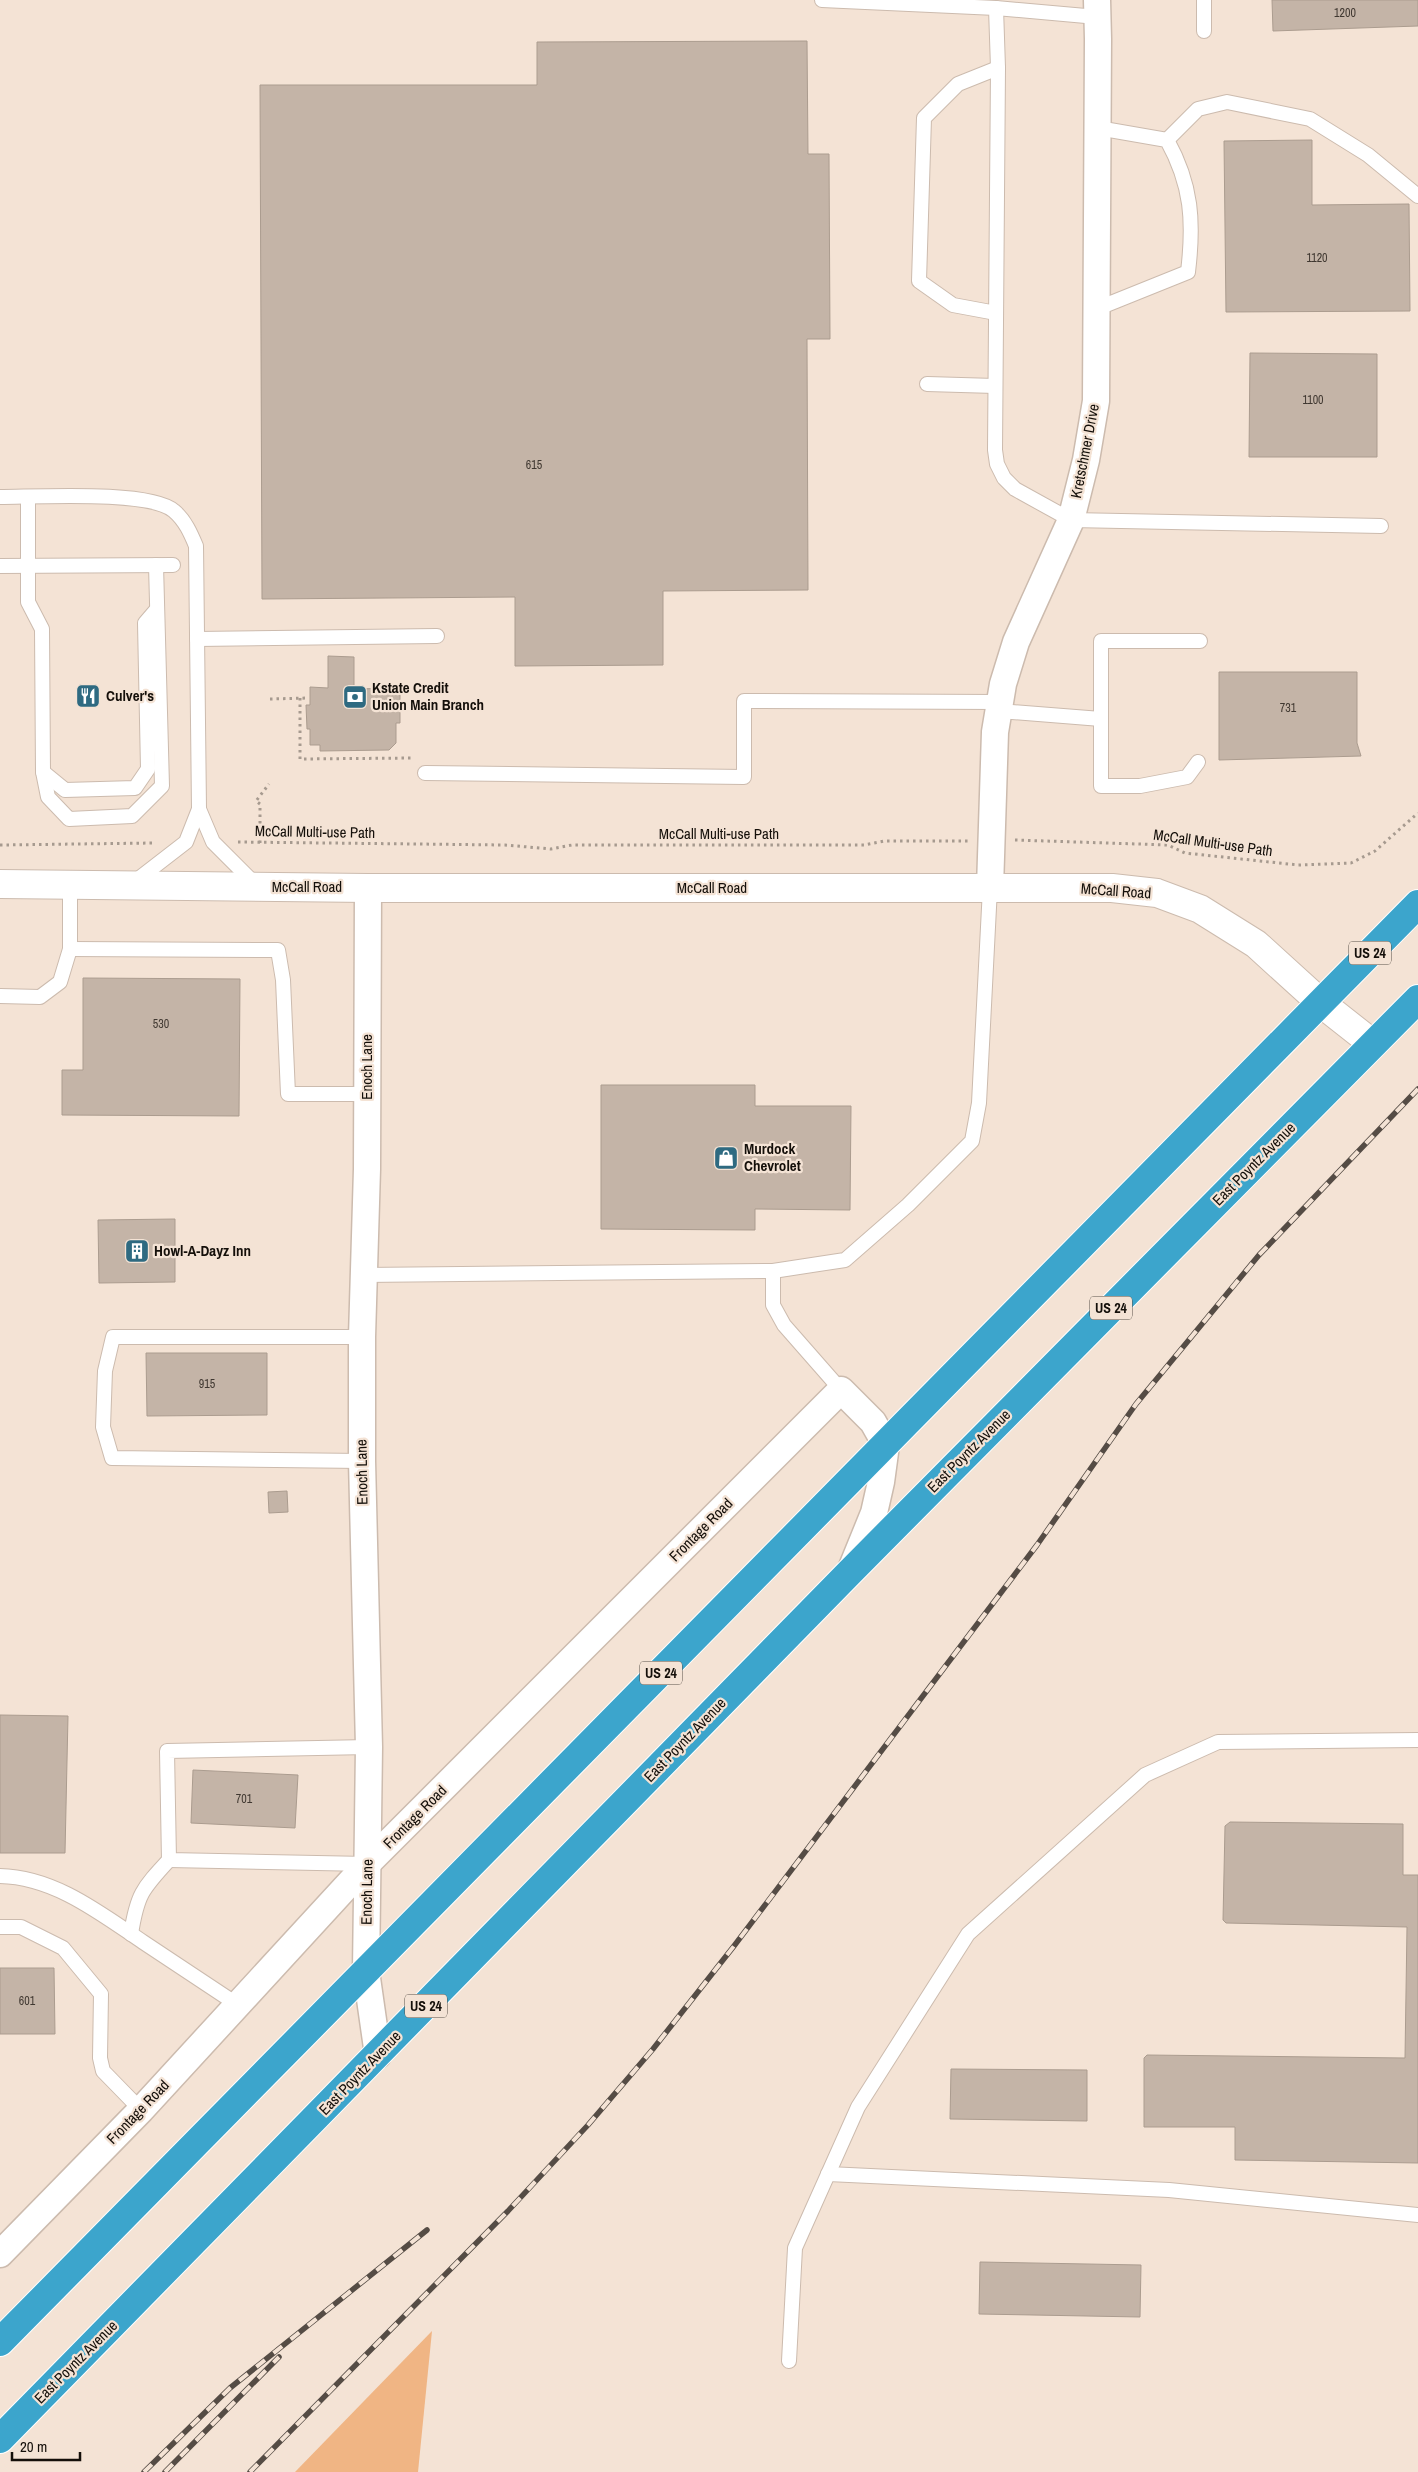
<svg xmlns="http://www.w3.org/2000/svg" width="1418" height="2472" font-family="'Archivo Narrow',sans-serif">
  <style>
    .green { fill: #f0b584 }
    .building { fill: #c4b4a7; stroke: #ab9c8f }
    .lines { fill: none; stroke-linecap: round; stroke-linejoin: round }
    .lane-casing { stroke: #ccbbae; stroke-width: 16 }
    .street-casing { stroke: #ccbbae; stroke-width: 29 }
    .secondary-casing { stroke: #ccbbae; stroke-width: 30 }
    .highway-casing { stroke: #fff; stroke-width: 30 }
    .path { stroke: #a69a8f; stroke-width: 3; stroke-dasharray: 2.5 4; stroke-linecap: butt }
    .lane { stroke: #fff; stroke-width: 14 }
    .street { stroke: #fff; stroke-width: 26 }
    .secondary { stroke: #fff; stroke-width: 28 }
    .highway { stroke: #3ca5cc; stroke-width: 28 }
    .rail-casing { stroke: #554c45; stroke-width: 5.5 }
    .rail { stroke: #f4e3d5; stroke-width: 4; stroke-dasharray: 11; stroke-linecap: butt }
    .labels { text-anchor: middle; stroke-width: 4.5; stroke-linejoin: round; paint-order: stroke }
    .number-label { font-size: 12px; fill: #403831 }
    .shield { fill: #f4e3d5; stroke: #574f47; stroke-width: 1 }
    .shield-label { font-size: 14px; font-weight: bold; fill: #140f0a }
    .street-label { font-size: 15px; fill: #140f0a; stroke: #f4e3d5 }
    .poi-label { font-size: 15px; font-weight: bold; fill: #140f0a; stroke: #f4e3d5; text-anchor: start }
  </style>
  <rect width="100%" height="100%" fill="#f4e3d5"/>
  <path class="green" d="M432,2331l-14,141h-123z"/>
  <g class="building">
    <path d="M1272,0h146v26l-145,5z"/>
    <path d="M807,41l1,113h21l1,185h-23l1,251 -145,1v74l-148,1v-69l-253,2 -2,-514h277v-43z"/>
    <path d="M1312,140v65l97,-1 1,107 -184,1 -2,-171z"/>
    <path d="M1250,353l127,1v103h-128z"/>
    <path d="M328,656l26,1v32l46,-1v35h-4v20l-7,7 -69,1v-6h-10v-16h-3l-1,-24h4v-18l18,1z"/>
    <path d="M1219,672h138v71l4,13 -142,4z"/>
    <path d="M83,978l157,1 -1,137 -177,-1v-45h21z"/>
    <path d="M601,1085h154v21h96l-1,104 -95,-1v21l-154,-1z"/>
    <path d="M175,1219v63l-76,1 -1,-63z"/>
    <path d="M146,1353h121v62l-120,1z"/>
    <path d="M287,1491l1,21 -19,1 -1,-21z"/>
    <path d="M0,1715l68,1 -3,137h-65z"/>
    <path d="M193,1770l105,5 -3,53 -104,-5z"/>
    <path d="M1230,1822l173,2v51h15v288l-183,-3v-33h-91v-69l3,-3 258,3 2,-131 -181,-4 -3,-3 2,-94z"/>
    <path d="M0,1968h54l1,66h-55z"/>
    <path d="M951,2069l136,1v51l-137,-2z"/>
    <path d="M980,2262l161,3 -1,52 -161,-3z"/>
  </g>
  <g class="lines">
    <defs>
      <g id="lane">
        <path d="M822,0l174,8 2,60 -3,382 2,14 7,14 11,11 56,31 310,6"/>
        <path d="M996,8l101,9"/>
        <path d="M1204,31v-31"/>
        <path d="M1167,140l31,-31 29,-7 83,17 58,36 50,41"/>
        <path d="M1096,309l92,-37c6,-50 4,-87 -21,-132l-69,-12"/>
        <path d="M996,313l-43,-8 -34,-24 5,-163 34,-34 40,-16"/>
        <path d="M927,384l68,2"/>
        <path d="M0,497c36,0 150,-7 174,14 11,9 17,23 22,35l3,263 -13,33 -53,41"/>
        <path d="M28,497v105l14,27 1,143 5,25 21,22 63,-3 30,-30 -6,-221"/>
        <path d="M0,566l173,-1"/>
        <path d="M197,639l240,-3"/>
        <path d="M999,711l102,8v-78h99"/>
        <path d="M1101,719v67h39l47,-9 11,-15"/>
        <path d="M43,772l22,18 70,-2 13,-19 -3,-146 12,-14"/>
        <path d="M425,773l319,4v-76l256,1"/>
        <path d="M199,809l14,33 43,43"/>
        <path d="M70,949l208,1 5,30 5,114h79"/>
        <path d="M0,996l40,1 20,-15 10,-33v-64"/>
        <path d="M773,1271v34l11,20 57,65"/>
        <path d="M363,1275l410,-4 72,-11 63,-55 64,-64 7,-38 11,-215"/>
        <path d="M362,1337h-249l-8,34 -2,56 9,31 250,3"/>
        <path d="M367,1864l-198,-4 -2,-109 202,-4"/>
        <path d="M0,1876c54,1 100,37 143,66 32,21 63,42 95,63"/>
        <path d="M0,1927h21l42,21 38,46 -1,64 3,13 38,39"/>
        <path d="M131,1934c6,-39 11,-45 38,-74"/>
        <path d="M828,2174l341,16 249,25"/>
        <path d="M789,2361l6,-113 63,-141 110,-173 177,-159 73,-33 200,-2"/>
      </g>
      <g id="street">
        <path d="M368,888l-1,281 -5,168v124l7,286 -3,224 12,84"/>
        <path d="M990,888l5,-156 8,-48 13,-42 55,-122 15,-60 10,-59 2,-362 -1,-39"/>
        <path d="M0,2254l141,-144 226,-246 474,-474 32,32 13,23 -5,37 -7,31 -24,59"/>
      </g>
      <path id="secondary" d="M0,884l368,4h744l45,5 43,16 56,35 65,59 52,41"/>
      <g id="highway">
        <path d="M0,2342l1418,-1438"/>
        <path d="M0,2439l850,-867 568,-573"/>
      </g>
    </defs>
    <use href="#lane" class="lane-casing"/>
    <use href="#street" class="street-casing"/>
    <use href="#secondary" class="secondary-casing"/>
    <use href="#highway" class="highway-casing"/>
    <g class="path">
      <path d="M300,698v61l114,-1"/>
      <path d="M270,699l38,-1"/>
      <path d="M1015,840l153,5 17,8 113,12 53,-2 24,-12 43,-38"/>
      <path d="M238,842l267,3 46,4 21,-4h292l20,-4h84"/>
      <path d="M260,843v-39l-4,-3 13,-17"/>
      <path d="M0,845l154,-2"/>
    </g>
    <use href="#lane" class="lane"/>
    <use href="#street" class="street"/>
    <use href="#secondary" class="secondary"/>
    <use href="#highway" class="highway"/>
    <defs>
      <g id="rail">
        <path d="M144,2472l86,-84 197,-158"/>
        <path d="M165,2472l114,-115"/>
        <path d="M250,2472l258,-261 80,-86 65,-76 81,-103 303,-401 99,-141 123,-149 159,-166"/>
      </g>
    </defs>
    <use href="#rail" class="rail-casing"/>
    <use href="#rail" class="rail"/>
  </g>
  <defs>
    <symbol id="restaurant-square" viewBox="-11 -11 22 22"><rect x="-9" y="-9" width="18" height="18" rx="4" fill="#2e6a81" stroke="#f4e3d5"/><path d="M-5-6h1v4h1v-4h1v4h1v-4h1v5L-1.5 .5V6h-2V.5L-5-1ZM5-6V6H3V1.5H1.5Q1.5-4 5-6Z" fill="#fff"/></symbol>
    <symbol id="bank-square" viewBox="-11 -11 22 22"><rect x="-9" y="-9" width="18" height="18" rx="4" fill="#2e6a81" stroke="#f4e3d5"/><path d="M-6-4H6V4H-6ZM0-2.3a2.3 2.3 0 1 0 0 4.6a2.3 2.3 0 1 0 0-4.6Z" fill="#fff"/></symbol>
    <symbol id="shop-square" viewBox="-11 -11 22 22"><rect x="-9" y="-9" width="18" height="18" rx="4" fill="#2e6a81" stroke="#f4e3d5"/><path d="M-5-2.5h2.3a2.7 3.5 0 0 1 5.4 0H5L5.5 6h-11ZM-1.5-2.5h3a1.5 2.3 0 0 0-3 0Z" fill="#fff"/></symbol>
    <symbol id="building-square" viewBox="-11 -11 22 22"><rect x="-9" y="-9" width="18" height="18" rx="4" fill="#2e6a81" stroke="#f4e3d5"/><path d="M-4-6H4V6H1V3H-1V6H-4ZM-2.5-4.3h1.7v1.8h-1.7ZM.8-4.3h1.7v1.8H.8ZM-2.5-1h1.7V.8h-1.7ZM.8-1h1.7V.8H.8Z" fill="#fff"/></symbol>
  </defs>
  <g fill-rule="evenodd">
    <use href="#restaurant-square" x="74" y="682" width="28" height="28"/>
    <use href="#bank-square" x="341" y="683" width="28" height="28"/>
    <use href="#shop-square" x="712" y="1144" width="28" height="28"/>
    <use href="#building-square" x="123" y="1237" width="28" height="28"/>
  </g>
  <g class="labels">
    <g class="number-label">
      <text x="1345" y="17">1200</text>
      <text x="1317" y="262">1120</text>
      <text x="1313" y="404">1100</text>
      <text x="534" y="469">615</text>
      <text x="1288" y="712">731</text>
      <text x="161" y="1028">530</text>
      <text x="207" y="1388">915</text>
      <text x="244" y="1803">701</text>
      <text x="27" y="2005">601</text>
    </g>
    <g class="shield">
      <rect x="1349" y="941.5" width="42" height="23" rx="4"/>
      <rect x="1090" y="1296.5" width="42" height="23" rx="4"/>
      <rect x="640" y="1661.5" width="42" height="23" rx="4"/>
      <rect x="405" y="1994.5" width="42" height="23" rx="4"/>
    </g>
    <g class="shield-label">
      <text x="1370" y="958">US 24</text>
      <text x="1111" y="1313">US 24</text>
      <text x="661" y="1678">US 24</text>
      <text x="426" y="2011">US 24</text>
    </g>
    <g class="street-label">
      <text transform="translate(1085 451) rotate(-79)" y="5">Kretschmer Drive</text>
      <text transform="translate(315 832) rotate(1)" y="5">McCall Multi-use Path</text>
      <text x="719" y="839">McCall Multi-use Path</text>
      <text transform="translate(1213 843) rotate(8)" y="5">McCall Multi-use Path</text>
      <text x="307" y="892">McCall Road</text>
      <text x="712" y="893">McCall Road</text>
      <text transform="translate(1116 891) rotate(4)" y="5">McCall Road</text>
      <text transform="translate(367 1067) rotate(-90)" y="5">Enoch Lane</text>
      <text transform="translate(1254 1164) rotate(-45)" y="5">East Poyntz Avenue</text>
      <text transform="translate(969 1451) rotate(-45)" y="5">East Poyntz Avenue</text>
      <text transform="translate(362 1472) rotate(-91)" y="5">Enoch Lane</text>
      <text transform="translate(701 1530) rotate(-45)" y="5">Frontage Road</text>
      <text transform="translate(685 1740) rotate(-46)" y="5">East Poyntz Avenue</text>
      <text transform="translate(415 1817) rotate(-45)" y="5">Frontage Road</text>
      <text transform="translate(367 1892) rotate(-89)" y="5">Enoch Lane</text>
      <text transform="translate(360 2073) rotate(-46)" y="5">East Poyntz Avenue</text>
      <text transform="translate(138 2112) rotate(-46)" y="5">Frontage Road</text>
      <text transform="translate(76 2362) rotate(-45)" y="5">East Poyntz Avenue</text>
    </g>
    <g class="poi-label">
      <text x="372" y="693">Kstate Credit<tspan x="372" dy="17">Union Main Branch</tspan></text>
      <text x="106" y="701">Culver's</text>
      <text x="744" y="1154">Murdock<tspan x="744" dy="17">Chevrolet</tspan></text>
      <text x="154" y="1256">Howl-A-Dayz Inn</text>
    </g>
  </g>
  <path d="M12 2452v8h68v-8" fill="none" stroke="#140f0a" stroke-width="2.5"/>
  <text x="20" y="2452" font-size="15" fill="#140f0a" stroke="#f4e3d5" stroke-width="4" paint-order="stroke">20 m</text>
</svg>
